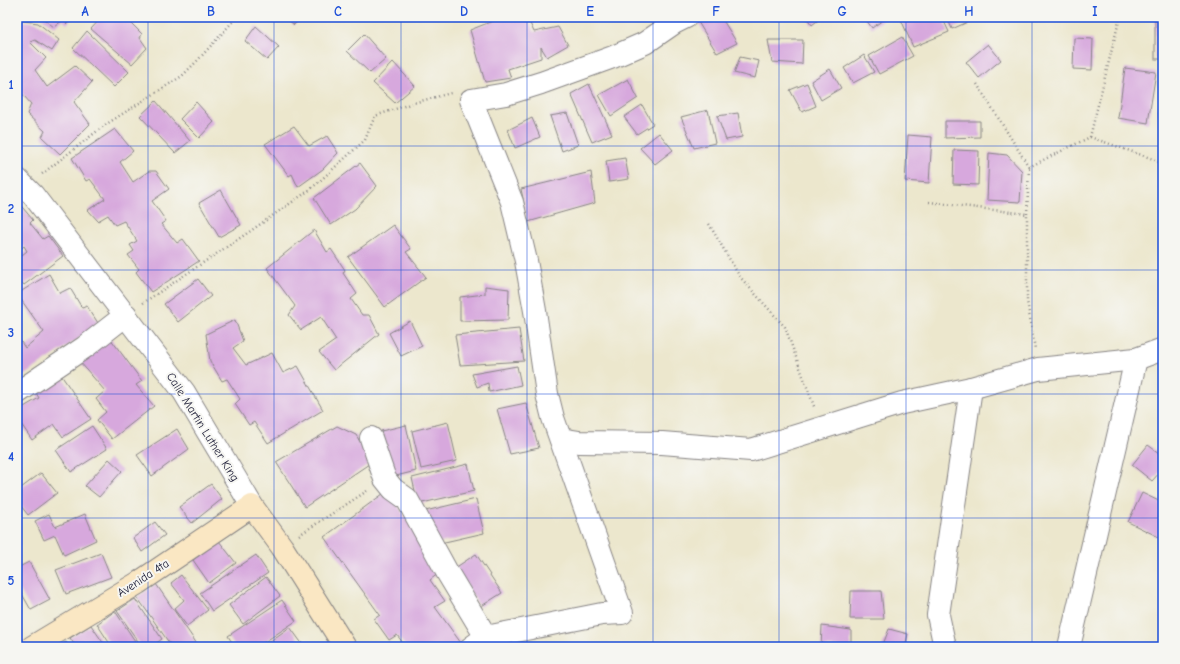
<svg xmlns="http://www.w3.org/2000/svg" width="1180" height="664" font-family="'Comic Neue',sans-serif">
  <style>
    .building { fill: #d7a8dd }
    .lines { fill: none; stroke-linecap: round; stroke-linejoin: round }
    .street-casing { stroke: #878484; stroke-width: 24 }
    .secondary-casing { stroke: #878484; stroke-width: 24 }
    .path { stroke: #878484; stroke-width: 2.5; stroke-dasharray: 1 3; stroke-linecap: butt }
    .street { stroke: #fff; stroke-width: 22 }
    .secondary { stroke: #fae7c3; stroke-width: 22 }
    .grid { fill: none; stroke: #1d4ed8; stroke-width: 1; stroke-opacity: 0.55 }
    .labels { text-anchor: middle; stroke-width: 4; stroke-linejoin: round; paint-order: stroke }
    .street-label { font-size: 12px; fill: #22223b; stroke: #f6f6f2 }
    .neatline { fill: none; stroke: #1d4ed8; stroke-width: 1.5 }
    .grid-label { font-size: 13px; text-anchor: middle; font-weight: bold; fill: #1d4ed8 }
  </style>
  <rect width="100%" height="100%" fill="#f6f6f2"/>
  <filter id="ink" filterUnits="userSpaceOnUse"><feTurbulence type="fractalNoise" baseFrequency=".025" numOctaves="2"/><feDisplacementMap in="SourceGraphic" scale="8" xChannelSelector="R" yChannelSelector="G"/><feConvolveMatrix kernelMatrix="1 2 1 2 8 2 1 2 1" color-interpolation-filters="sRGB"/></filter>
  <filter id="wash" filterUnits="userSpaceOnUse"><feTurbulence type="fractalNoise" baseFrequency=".012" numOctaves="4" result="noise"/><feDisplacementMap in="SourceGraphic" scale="16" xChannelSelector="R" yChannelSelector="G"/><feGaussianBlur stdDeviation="0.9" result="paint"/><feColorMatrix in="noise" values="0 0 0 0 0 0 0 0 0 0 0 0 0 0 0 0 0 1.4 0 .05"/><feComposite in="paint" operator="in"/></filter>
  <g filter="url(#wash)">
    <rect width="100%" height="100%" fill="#ece7cd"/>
    <g id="blocks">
      <g class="building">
        <path d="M41,17h32l-6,7 -4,-4 -9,7z"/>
        <path d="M102,17h23l17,17 -2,4 7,10 -15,16 -41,-35z"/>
        <path d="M285,17h16l-7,8z"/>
        <path d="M503,17h24l7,15 24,-5 10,18 -21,12 -6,-10v11l-33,11 3,9 -26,4 -15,-52z"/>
        <path d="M706,17h15l16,26 -20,10 -19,-31z"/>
        <path d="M806,17h16l-10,8z"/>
        <path d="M864,17h23l-15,11z"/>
        <path d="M900,17h42l7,15 -36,15z"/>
        <path d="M947,17h22l1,4 -18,8z"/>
        <rect x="1155" y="17" width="8" height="42"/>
        <path d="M17,20l21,3 21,17 -7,11 -17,-11 -5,2 16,16 -11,12 12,17 28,-21 17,16 -18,20 16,22 -30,30 -18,-17 3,-6 -18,-17 4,-10 -13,-15 1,-5 -2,-3z"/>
        <path d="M256,26l23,21 -12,13 -22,-19z"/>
        <path d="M87,31l42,41 -15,15 -41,-39z"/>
        <path d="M364,34l22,25 -16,14 -23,-22z"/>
        <path d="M902,37l11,19 -34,18 -10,-18z"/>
        <path d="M1074,38l19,1 -1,31 -19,-1z"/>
        <path d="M768,40h35l-1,24 -30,-2z"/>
        <path d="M988,44l13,16 -22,18 -13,-16z"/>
        <path d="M864,55l10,17 -21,11 -9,-15z"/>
        <path d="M740,57l19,4 -4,17 -21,-5z"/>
        <path d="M393,62l22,24 -20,17 -22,-20z"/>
        <path d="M1125,68l31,4 -8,51 -30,-5z"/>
        <path d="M830,69l11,19 -20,12 -10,-19z"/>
        <path d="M628,79l10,19 -27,18 -12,-21z"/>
        <path d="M807,83l9,23 -14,6 -12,-22z"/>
        <path d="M589,84l23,50 -20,8 -21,-48z"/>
        <path d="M156,101l34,40 -15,12 -35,-37z"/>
        <path d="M196,102l18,20 -15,16 -19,-19z"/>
        <path d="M642,105l11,19 -16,10 -13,-17z"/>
        <path d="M1163,108v29h-1l-4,-28z"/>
        <path d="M708,110l7,33 -21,5 -13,-31z"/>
        <path d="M567,113l11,32 -16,6 -12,-35z"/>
        <path d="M738,113l4,24 -16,3 -9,-24z"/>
        <path d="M532,118l8,19 -25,11 -7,-18z"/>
        <path d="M945,121h35v16l-35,1z"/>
        <path d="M294,126l15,20 18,-10 11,17 -15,16 -25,18 -6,-13 -3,2 -24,-32z"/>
        <path d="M115,129l18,22 -13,11 13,20 16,-11h7l13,18 -17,12 14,20 -5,3 16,19 6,-4 16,22 -48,31 -15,-20 3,-3 -11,-14 6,-4 -4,-6 7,-4 -13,-20 -9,4 -7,-10 -10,6 -10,-11 17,-11 -15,-20 -4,2 -14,-23z"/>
        <path d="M659,133l14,17 -18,14 -15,-16z"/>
        <path d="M908,135l24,2 -3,46 -24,-2z"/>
        <path d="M954,150l25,1 -1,34 -25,-1z"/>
        <path d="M989,153l18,2 15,16 -2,31 -33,-2z"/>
        <path d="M625,158l4,21 -20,3 -3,-21z"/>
        <path d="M360,163l17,23 -22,23 -24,16 -17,-27z"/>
        <path d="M591,172l4,31 -67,19 -7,-33z"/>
        <path d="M221,190l20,35 -22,12 -20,-34z"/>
        <path d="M17,201l16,19 -3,3 13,16 5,-3 15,20 -39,29 -7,-8v-18l10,-8 -3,-5 -7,6z"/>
        <path d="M393,225l18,24 -5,3 20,25 -41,30 -37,-50z"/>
        <path d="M314,230l13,22 4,-3 14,21 -2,3 14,21 -6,5 11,16h7l10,19 -45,36 -15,-18 17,-12 -15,-23 -20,13 -12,-15 6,-9 -28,-38z"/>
        <path d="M49,274l11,19 10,-5 12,20 5,-2 11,17 -8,8 -73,49v-44l8,12 19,-16 -27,-38z"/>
        <path d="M198,279l13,17 -33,26 -14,-18z"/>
        <path d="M485,286l24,3 -1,31 -48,1v-24l25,-3z"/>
        <path d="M235,320l8,21 -10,7 13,17 26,-12 11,20 15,-7 25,44 -55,33 -14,-21 -5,3 -14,-21 5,-5 -13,-20 -5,2 -12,-20 -4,-27z"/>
        <path d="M410,321l12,25 -21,10 -12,-23z"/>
        <path d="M519,329l5,32 -64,4 -5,-30z"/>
        <path d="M110,338l32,43 -6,4 18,21 -42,33 -15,-19 9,-8 -10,-13 9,-8 -25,-29z"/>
        <path d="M517,366l4,19 -32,7 -1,-9 -11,4 -5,-13z"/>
        <path d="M61,375l30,44 -28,18 -9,-13 -22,16 -15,-22v-7l22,-13 -4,-7z"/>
        <path d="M526,403l13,45 -29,6 -13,-45z"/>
        <path d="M448,422l9,39 -36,8 -9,-38z"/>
        <path d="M406,425l10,46 -24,6 -11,-46z"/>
        <path d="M92,426l15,23 -36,23 -15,-22z"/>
        <path d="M337,426l19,9 16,27 -67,45 -29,-45z"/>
        <path d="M177,429l12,20 -37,27 -15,-21z"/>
        <path d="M1148,445l15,11v16l-2,-1 -9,10 -20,-16z"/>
        <path d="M109,459l13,12 -23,26 -14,-11z"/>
        <path d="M468,464l6,27 -56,13 -6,-26z"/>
        <path d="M41,473l16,20 -29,22 -11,-14v-10z"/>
        <path d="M211,484l11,15 -30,24 -13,-16z"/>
        <path d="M387,491l43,60 9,22 -9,7 15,21 -10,6 26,36 -6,4h-49l-9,-12 -8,5 -15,-21 6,-4 -56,-78z"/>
        <path d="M1142,493l21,10v36l-35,-17z"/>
        <path d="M476,499l8,34 -48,11 -15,-32z"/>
        <path d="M49,514l6,13 30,-13 11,26 -32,15 -9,-20 -11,5 -9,-19z"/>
        <path d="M155,522l10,13 -23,17 -9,-14z"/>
        <path d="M219,541l17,22 -27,20 -16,-23z"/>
        <path d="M101,553l10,24 -45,17 -10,-24z"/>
        <path d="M476,554l26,39 -22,14 -25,-39z"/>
        <path d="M256,555l12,18 -56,38 -12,-18z"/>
        <path d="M29,562l21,38 -19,10 -14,-25v-17z"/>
        <path d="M181,575l27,35 -21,16 -13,-17 10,-9 -13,-17z"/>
        <path d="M266,577l14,19 -37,28 -14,-19z"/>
        <path d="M156,584l41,60 -4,3h-21l-35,-50z"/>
        <path d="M851,591h30l3,28h-34z"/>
        <path d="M135,599l27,40 -11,8h-9l-25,-36z"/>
        <path d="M282,600l14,21 -39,26h-22l-7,-11z"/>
        <path d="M115,611l24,36h-27l-15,-23z"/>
        <path d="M91,625l15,22h-30l-6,-9z"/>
        <path d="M822,626l29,4v17h-30z"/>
        <path d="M290,627l13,18 -3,2h-38z"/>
        <path d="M889,629l19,5 -3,13h-23z"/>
        <path d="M66,642l4,5h-11z"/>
      </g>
    </g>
  </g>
  <g filter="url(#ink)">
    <use href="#blocks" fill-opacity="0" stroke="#878484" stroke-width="1"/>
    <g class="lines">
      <defs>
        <g id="street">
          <path d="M17,179l16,16 151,197 68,114"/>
          <path d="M17,393l68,-46 41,-32"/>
          <path d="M371,438l14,41 8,10 14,10 40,73 39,65"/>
          <path d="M561,439l18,3 83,1 89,7 151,-47 69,-15 67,-19 98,-10 27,-10"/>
          <path d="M472,647l14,-10 116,-23 20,-1 -69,-195 -6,-24 -12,-83 -9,-50 -14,-59 -41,-102 35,-6 35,-11 72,-26 32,-14 29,-20 12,-6"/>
          <path d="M945,647l-7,-32 33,-227"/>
          <path d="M1069,647l67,-288"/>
        </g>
        <path id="secondary" d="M32,647l106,-64 114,-77 30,41 63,100"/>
      </defs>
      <use href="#street" class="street-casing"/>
      <use href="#secondary" class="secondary-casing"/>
      <g class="path">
        <path d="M977,84l52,83 -2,47"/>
        <path d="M1090,137l30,-120"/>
        <path d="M1029,167l61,-30 63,22 10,5"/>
        <path d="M42,174l63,-49 77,-49 15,-15 40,-44"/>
        <path d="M929,202l98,12v87l8,48"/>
        <path d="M709,224l31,53 45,50 30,82"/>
        <path d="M143,303l106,-71 62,-43 54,-49 10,-24 38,-13 38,-10"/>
        <path d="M299,535l68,-44"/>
      </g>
      <use href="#street" class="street"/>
      <use href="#secondary" class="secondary"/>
    </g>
  </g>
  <path class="grid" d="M148,17v630M274,17v630M401,17v630M527,17v630M653,17v630M779,17v630M906,17v630M1032,17v630M17,146h1146M17,270h1146M17,394h1146M17,518h1146"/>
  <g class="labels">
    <g class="street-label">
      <text transform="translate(203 427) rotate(58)" y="4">Calle Martin Luther King</text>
      <text transform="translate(143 578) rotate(-33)" y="4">Avenida 4ta</text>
    </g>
  </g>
  <rect width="1180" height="664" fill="none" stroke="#f6f6f2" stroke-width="44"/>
  <rect x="22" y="22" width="1136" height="620" class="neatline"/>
  <g class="grid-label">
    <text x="85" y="16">A</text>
    <text x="211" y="16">B</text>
    <text x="338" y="16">C</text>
    <text x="464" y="16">D</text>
    <text x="590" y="16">E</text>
    <text x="716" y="16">F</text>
    <text x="842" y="16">G</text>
    <text x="969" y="16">H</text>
    <text x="1095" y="16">I</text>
    <text x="11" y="89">1</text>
    <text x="11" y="213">2</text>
    <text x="11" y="337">3</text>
    <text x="11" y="461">4</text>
    <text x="11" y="585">5</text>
  </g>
</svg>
